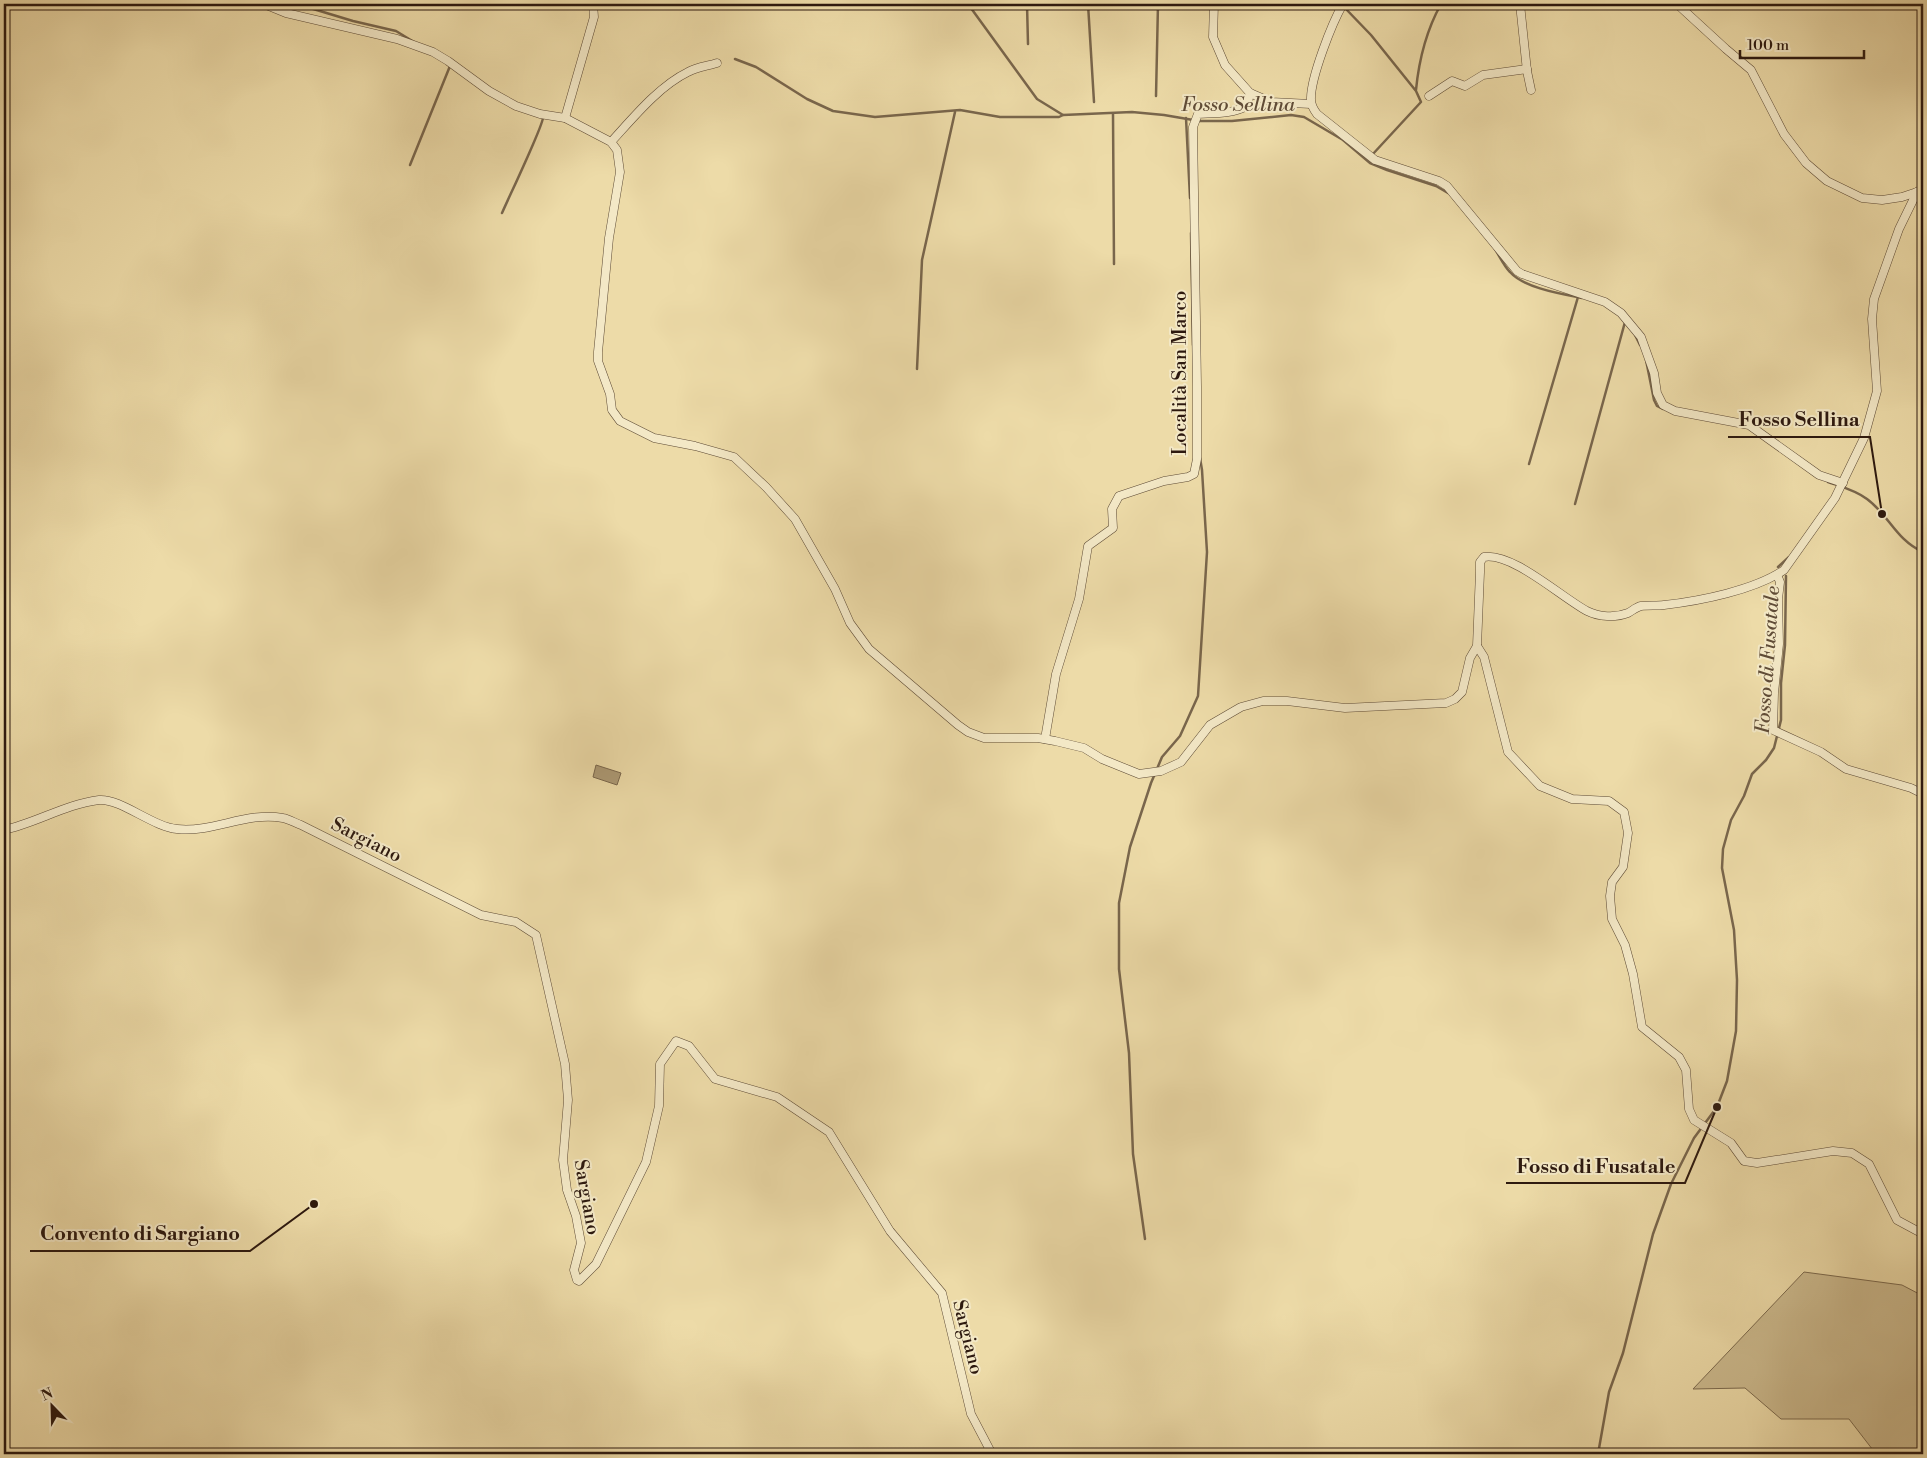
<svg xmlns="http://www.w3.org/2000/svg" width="1927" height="1458" font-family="'Libre Bodoni',serif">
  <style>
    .green { fill: #ccba8e; stroke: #7c6a4e }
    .water { fill: #ac9974; stroke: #79664c }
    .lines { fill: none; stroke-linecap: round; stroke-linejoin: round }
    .stream { stroke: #79664c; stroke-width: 2.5 }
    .street-casing { stroke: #5d4a35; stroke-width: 9 }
    .street { stroke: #f3e8c6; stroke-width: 8 }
    .labels { text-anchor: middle; stroke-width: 4; stroke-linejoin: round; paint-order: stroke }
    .street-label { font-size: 19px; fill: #2d190f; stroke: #f3e8c6 }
    .water-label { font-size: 20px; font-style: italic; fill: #604c37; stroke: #f3e8c6 }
    .leader { fill: none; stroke: #2d190f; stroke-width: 2 }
    .callout-dot { fill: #2d190f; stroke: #f3e8c6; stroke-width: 2 }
    .callout-label { font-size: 20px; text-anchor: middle; font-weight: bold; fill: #2d190f; stroke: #f3e8c6; stroke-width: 4; stroke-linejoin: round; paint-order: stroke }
  </style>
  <rect width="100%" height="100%" fill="#eddba8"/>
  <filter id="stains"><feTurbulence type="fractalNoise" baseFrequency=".004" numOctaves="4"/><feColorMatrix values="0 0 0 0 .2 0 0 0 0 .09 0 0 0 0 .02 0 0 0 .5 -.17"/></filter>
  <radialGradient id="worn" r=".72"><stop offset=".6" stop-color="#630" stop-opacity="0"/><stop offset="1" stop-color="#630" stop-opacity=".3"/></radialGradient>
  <path class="green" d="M1804,1272l98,13 21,11v158h-47l-27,-35h-68l-36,-31 -52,1z"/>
  <path class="water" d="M596,765l25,8 -4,12 -24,-8z"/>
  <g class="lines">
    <g class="stream">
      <path d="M310,4v4l43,13 43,10 18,11"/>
      <path d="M968,4l69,95 26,16 69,-3 32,3 35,6h33l59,-6 13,2 39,23 27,23 17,7 49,16 12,7"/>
      <path d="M1027,4l1,40"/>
      <path d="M1088,4l6,98"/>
      <path d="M1344,7l27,28 45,56 5,11 -49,53"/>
      <path d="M735,59l21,8 51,32 26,12 42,6 85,-7 40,7h59l4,-2"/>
      <path d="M1416,90c3,-31 10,-59 25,-86"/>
      <path d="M1156,96l2,-92"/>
      <path d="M1113,114l1,150"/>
      <path d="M1186,118l4,80"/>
      <path d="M410,165l40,-99"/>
      <path d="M502,213c6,-14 42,-89 41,-96"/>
      <path d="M1191,233l2,112"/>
      <path d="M1495,249c5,8 9,17 15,23 14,16 52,22 72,26"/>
      <path d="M1635,335l5,10"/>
      <path d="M1646,360l8,40 3,6 6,3"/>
      <path d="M917,369l5,-109 33,-148"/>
      <path d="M1529,464l49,-167"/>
      <path d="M1828,482c14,5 27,8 39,17 22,16 29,41 56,53"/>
      <path d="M1575,504l50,-182"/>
      <path d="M1778,567l11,-10"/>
      <path d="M1145,1239l-12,-85 -4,-101 -10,-84v-66l11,-56 21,-64 11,-26 18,-21 18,-40 9,-144 -5,-82 -2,-12"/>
      <path d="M1598,1454l11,-62 14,-39 30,-119 18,-50 23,-46 23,-31 10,-26 9,-50 1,-51 -3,-50 -12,-62 1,-19 8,-29 13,-24 8,-22 14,-14 8,-12 7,-28v-37l4,-38 1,-69"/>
    </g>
    <defs>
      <g id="street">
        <path d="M264,4l22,9 111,26 36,13 15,9 41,30 27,15 24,8 25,4 46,24 6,8 3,22 -11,66 -11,114v9l12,33 2,16 8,11 34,17 41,8 39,11 32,30 29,32 40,70 15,34 19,26 89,76 10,7 16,6h54l17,3 29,7 18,11 37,15 22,-3 20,-9 29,-37 31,-18 22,-6h24l58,7 101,-5 9,-4 7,-7 8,-34 7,-12 3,-74v-10l4,-5c28,-5 77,40 103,54 12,6 28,7 41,2 4,-2 8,-6 13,-7 8,-1 16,0 23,-1 36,-4 91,-15 120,-35l51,-72 29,-60 13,-47 -5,-72 2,-20 25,-70 18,-37"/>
        <path d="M1214,4l-1,33 12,28 25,28 21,9 40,2"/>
        <path d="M1343,4c-11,19 -33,75 -32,96 0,6 3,10 6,14l58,46 64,21 8,5 70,85 5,3 83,28 16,11 20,24 13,36 3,20 6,12 12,6 74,14 70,50 24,8"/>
        <path d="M1520,4l7,67 4,19"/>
        <path d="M1677,4l49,45 25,21 33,64 22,29 21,18 35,17 20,2 20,-3 15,-5 6,-4"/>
        <path d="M1429,96l23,-15 13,5 18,-11 44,-6"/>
        <path d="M565,118l29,-101 -1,-13"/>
        <path d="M611,142c22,-24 48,-56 77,-70 9,-5 20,-6 29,-9"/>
        <path d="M1777,575l3,7 -2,17 1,45 -5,49 -1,37 48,22 25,17 65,19 12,6"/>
        <path d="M1477,646l7,11 24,95 32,34 32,13 37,2 15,11 4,21 -5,34 -11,15 -2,14 2,23 13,26 8,29 9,53 37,30 7,13 3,39 5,11 37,23 13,18 13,2 76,-12 19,2 17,11 28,56 26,14"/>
        <path d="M1045,739l11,-65 23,-75 9,-53 25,-18 -1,-19 7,-13 45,-15 24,-4 6,-3 3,-15v-73l-4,-259 5,-13c18,-1 34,0 49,-8l3,-13"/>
        <path d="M4,830c32,-7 62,-26 95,-30 21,-2 54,27 78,29 36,4 70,-18 106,-11 6,1 12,5 18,7l180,90 35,7 20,13 29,129 3,36 -5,60 4,30 9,26 5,27 -7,27 3,10 2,1 17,-17 50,-102 13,-56 1,-42 16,-23 13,5 26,33 62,18 52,35 61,99 52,62 29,121 21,40"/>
        <path d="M1923,1298v7"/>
      </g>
    </defs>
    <use href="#street" class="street-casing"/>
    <use href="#street" class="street"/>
  </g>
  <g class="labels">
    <g class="street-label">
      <text transform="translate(1179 373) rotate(-90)" y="7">Località San Marco</text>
      <text transform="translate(367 839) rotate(27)" y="7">Sargiano</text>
      <text transform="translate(588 1197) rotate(80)" y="7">Sargiano</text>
      <text transform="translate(969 1337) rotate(76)" y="7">Sargiano</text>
    </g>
    <g class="water-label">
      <text x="1238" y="111">Fosso Sellina</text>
      <text transform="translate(1767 660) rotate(-86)" y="7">Fosso di Fusatale</text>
    </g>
  </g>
  <path class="leader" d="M1882 514L1870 437H1728M1717 1107L1685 1183H1506M314 1204L250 1251H30"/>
  <g class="callout-dot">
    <circle cx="1882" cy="514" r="5"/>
    <circle cx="1717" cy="1107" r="5"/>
    <circle cx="314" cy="1204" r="5"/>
  </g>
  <g class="callout-label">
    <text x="1799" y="426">Fosso Sellina</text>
    <text x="1596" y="1173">Fosso di Fusatale</text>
    <text x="140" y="1240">Convento di Sargiano</text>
  </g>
  <rect width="1927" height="1458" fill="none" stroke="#eddba8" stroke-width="20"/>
  <rect x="5" y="5" width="1917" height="1448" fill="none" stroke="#2d190f" stroke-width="2.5"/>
  <rect x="10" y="10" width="1907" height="1438" fill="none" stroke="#2d190f"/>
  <g transform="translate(52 1406) rotate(337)" stroke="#f3e8c6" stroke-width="4" paint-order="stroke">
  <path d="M0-4L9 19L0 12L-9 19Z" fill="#2d190f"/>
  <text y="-8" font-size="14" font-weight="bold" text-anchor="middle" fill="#2d190f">N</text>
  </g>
  <path d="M1740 50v8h124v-8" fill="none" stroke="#2d190f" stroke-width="2.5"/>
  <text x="1747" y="50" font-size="15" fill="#2d190f" stroke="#f3e8c6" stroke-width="4" paint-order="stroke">100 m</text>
  <rect width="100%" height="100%" filter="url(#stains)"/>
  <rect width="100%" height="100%" fill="url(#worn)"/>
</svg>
